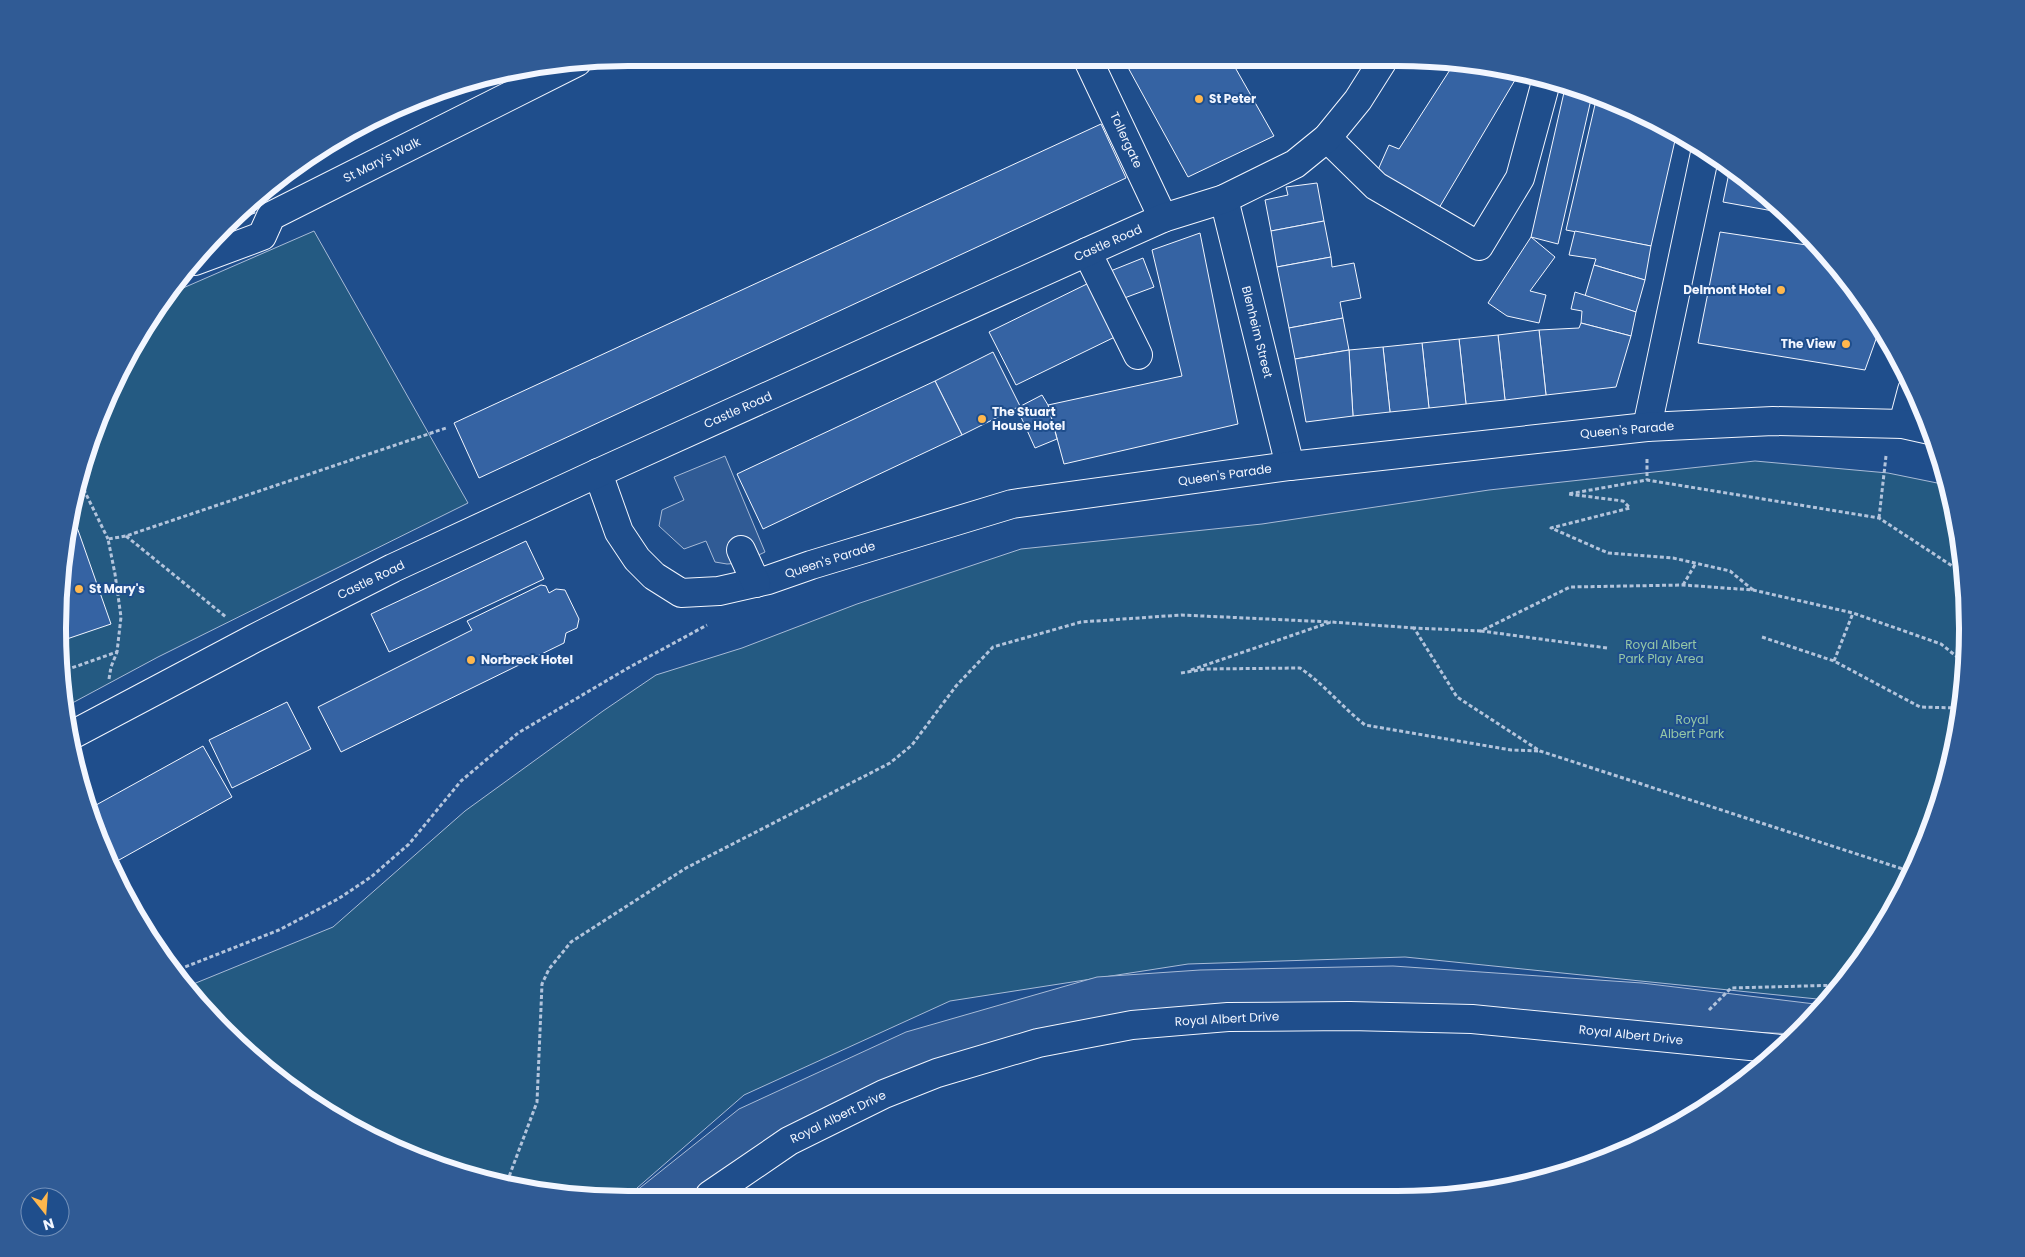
<svg xmlns="http://www.w3.org/2000/svg" width="2025" height="1257" font-family="Poppins,sans-serif">
  <style>
    .green { fill: #245a82; stroke: #a8bbd7 }
    .parking { fill: #305b95; stroke: #a8bbd7 }
    .building { fill: #3563a3; stroke: #f2f6ff }
    .lines { fill: none; stroke-linecap: round; stroke-linejoin: round }
    .minor-casing { stroke: #f2f6ff; stroke-width: 30 }
    .path { stroke: #b3c4dc; stroke-width: 3; stroke-dasharray: 4 2.5; stroke-linecap: butt }
    .minor { stroke: #1f4e8c; stroke-width: 28 }
    .poi-dot { fill: #ffb74d; stroke: #1f4e8c; stroke-width: 2 }
    .labels { text-anchor: middle; stroke-width: 4; stroke-linejoin: round; paint-order: stroke }
    .poi-label { font-size: 12px; font-weight: bold; fill: #f2f6ff; stroke: #1f4e8c; text-anchor: start }
    .street-label { font-size: 12px; fill: #f2f6ff; stroke: #1f4e8c }
    .park-label { font-size: 12px; fill: #97c8a6; stroke: #1f4e8c }
    .rim { fill: none; stroke: #f2f6ff; stroke-width: 6 }
  </style>
  <rect width="100%" height="100%" fill="#1f4e8c"/>
  <g class="green">
    <path d="M314,231l154,272 -310,154 -95,51 -5,-80 4,-74 26,-109 29,-69 50,-81z"/>
    <path d="M1755,461l133,12 59,12 16,69 3,112 -18,110 -39,105 -59,95 -23,24 -422,-43 -217,7 -238,37 -206,94 -115,100h-75l-144,-39 -129,-74 -95,-95 147,-60 132,-116 138,-100 53,-36 86,-27 115,-44 164,-55 241,-25 227,-34z"/>
  </g>
  <g class="parking">
    <path d="M725,456l40,96 -23,11 -15,1 -12,-2 -9,-21 -22,8 -25,-23 3,-16 22,-10 -10,-23z"/>
    <path d="M1393,966l249,17 181,22 -28,29 -323,-15 -244,-2 -291,56 -227,122h-79l108,-86 167,-77 191,-55 103,-7z"/>
  </g>
  <g class="building">
    <path d="M1125,62h107l42,74 -86,41z"/>
    <path d="M1455,62h16l47,13 -79,133 -62,-36 12,-27 10,4z"/>
    <path d="M1565,88l27,7 -34,149 -27,-7z"/>
    <path d="M1597,96l18,5 61,35 -25,110 -85,-16z"/>
    <path d="M1101,124l25,54 -647,300 -25,-55z"/>
    <path d="M1730,168l14,7 31,29 -2,7 -50,-9z"/>
    <path d="M1317,183l7,38 -53,10 -6,-31 23,-5 -2,-8z"/>
    <path d="M252,205l3,8 -19,7z"/>
    <path d="M1324,221l7,36 -54,10 -6,-36z"/>
    <path d="M1575,231l76,15 -6,34 -51,-15 2,-6 -27,-4z"/>
    <path d="M1720,232l100,15 6,5 54,76 -15,42 -167,-27z"/>
    <path d="M1200,233l38,191 -174,40 -16,-59 134,-29 -30,-126z"/>
    <path d="M1531,237l24,20 -25,34 16,4 -7,28 -32,-7 -19,-13z"/>
    <path d="M1331,257l1,10 22,-4 7,35 -21,4 3,16 -54,10 -12,-61z"/>
    <path d="M1143,258l11,29 -35,13 -11,-28z"/>
    <path d="M1594,265l51,15 -9,32 -51,-16z"/>
    <path d="M1095,280l26,54 -105,51 -27,-53z"/>
    <path d="M1575,292l61,20 -5,24 -50,-13 1,-12 -11,-2z"/>
    <path d="M1343,318l6,32 -54,9 -6,-31z"/>
    <path d="M1581,323l50,13 -15,51 -70,8 -7,-65 40,-2z"/>
    <path d="M1539,330l7,65 -41,5 -7,-65z"/>
    <path d="M1498,335l7,65 -39,4 -7,-65z"/>
    <path d="M1459,339l7,65 -37,4 -7,-65z"/>
    <path d="M1422,343l7,65 -39,4 -7,-65z"/>
    <path d="M1383,347l7,65 -37,4 -4,-66z"/>
    <path d="M1349,350l4,66 -47,6 -11,-63z"/>
    <path d="M993,352l27,54 -58,29 -27,-54z"/>
    <path d="M935,381l27,54 -199,94 -26,-55z"/>
    <path d="M1042,395l6,10 9,34 -22,9 -18,-40z"/>
    <path d="M72,513l39,111 -53,18v-14l4,-74z"/>
    <path d="M526,541l18,38 -155,73 -18,-38z"/>
    <path d="M541,585l5,1 3,7 7,-4 9,1 14,29 -2,9 -11,5 -2,10 -223,109 -23,-45 154,-77 -5,-9z"/>
    <path d="M287,702l24,47 -79,39 -23,-48z"/>
    <path d="M203,746l29,51 -122,68 -23,-55z"/>
  </g>
  <g class="lines">
    <defs>
      <g id="minor">
        <path d="M1089,62l74,156"/>
        <path d="M1327,138l49,48 103,60 41,-68 26,-96"/>
        <path d="M1224,199l66,267"/>
        <path d="M1087,252l51,103"/>
        <path d="M195,261l67,-25 9,-20 306,-154"/>
        <path d="M1903,424l9,-34"/>
        <path d="M1647,427l58,-274"/>
        <path d="M598,473l21,59 18,27 17,17 27,17 38,-2 49,-11 43,-15 201,-61 278,-38 357,-39 126,-6 130,3 27,6"/>
        <path d="M741,550l15,33"/>
        <path d="M70,736l183,-97 140,-71 205,-95 489,-221 76,-34 61,-19 71,-35 32,-26 31,-38 24,-38"/>
        <path d="M710,1195l79,-54 95,-47 53,-21 101,-30 94,-18 96,-8 122,-1 122,3 309,30"/>
      </g>
    </defs>
    <use href="#minor" class="minor-casing"/>
    <g class="path">
      <path d="M1647,459v21"/>
      <path d="M78,487l5,1 25,51"/>
      <path d="M1879,518l7,-62"/>
      <path d="M126,536l100,81"/>
      <path d="M1683,585l13,-22"/>
      <path d="M1753,590l-23,-19 -57,-13 -65,-5 -57,-25 79,-20 -7,-7 -55,-7 79,-14 232,38 84,55"/>
      <path d="M1481,631l-67,-3 43,69 83,54 372,121"/>
      <path d="M1762,637l72,24 86,46 39,1"/>
      <path d="M1607,648l-126,-17 89,-44 113,-2 70,5 100,23 88,31 25,20"/>
      <path d="M1834,661l19,-48"/>
      <path d="M1191,670l140,-48 83,6"/>
      <path d="M60,672l57,-20 4,-35 -6,-43 -7,-35 18,-3 320,-108"/>
      <path d="M1181,673l25,-4 94,-1c24,16 42,39 65,57l146,25 28,1"/>
      <path d="M109,679l2,-12 6,-15"/>
      <path d="M176,976l9,-9 94,-37 59,-31 33,-22 38,-33 52,-63 57,-48 110,-65 79,-43"/>
      <path d="M1709,1010l22,-22 111,-3"/>
      <path d="M507,1182l30,-80 5,-118 7,-15 22,-27 115,-74 204,-105 22,-18 44,-59 37,-39 88,-25 100,-7 150,7"/>
    </g>
    <use href="#minor" class="minor"/>
  </g>
  <g class="poi-dot">
    <circle cx="1199" cy="99" r="5"/>
    <circle cx="1781" cy="290" r="5"/>
    <circle cx="1846" cy="344" r="5"/>
    <circle cx="982" cy="419" r="5"/>
    <circle cx="79" cy="589" r="5"/>
    <circle cx="471" cy="660" r="5"/>
  </g>
  <g class="labels">
    <g class="poi-label">
      <text x="1209" y="103">St Peter</text>
      <text x="1771" y="294" text-anchor="end">Delmont Hotel</text>
      <text x="1836" y="348" text-anchor="end">The View</text>
      <text x="992" y="416">The Stuart<tspan x="992" dy="14">House Hotel</tspan></text>
      <text x="89" y="593">St Mary's</text>
      <text x="481" y="664">Norbreck Hotel</text>
    </g>
    <g class="street-label">
      <text transform="translate(1126 140) rotate(65)" y="4">Tollergate</text>
      <text transform="translate(382 160) rotate(-27)" y="4">St Mary's Walk</text>
      <text transform="translate(1108 243) rotate(-24)" y="4">Castle Road</text>
      <text transform="translate(1257 332) rotate(76)" y="4">Blenheim Street</text>
      <text transform="translate(738 410) rotate(-24)" y="4">Castle Road</text>
      <text transform="translate(1627 430) rotate(-5)" y="4">Queen's Parade</text>
      <text transform="translate(1225 475) rotate(-8)" y="4">Queen's Parade</text>
      <text transform="translate(830 560) rotate(-18)" y="4">Queen's Parade</text>
      <text transform="translate(371 580) rotate(-26)" y="4">Castle Road</text>
      <text transform="translate(1227 1019) rotate(-3)" y="4">Royal Albert Drive</text>
      <text transform="translate(1631 1035) rotate(6)" y="4">Royal Albert Drive</text>
      <text transform="translate(838 1117) rotate(-26)" y="4">Royal Albert Drive</text>
    </g>
    <g class="park-label">
      <text x="1661" y="649">Royal Albert<tspan x="1661" dy="14">Park Play Area</tspan></text>
      <text x="1692" y="724">Royal<tspan x="1692" dy="14">Albert Park</tspan></text>
    </g>
  </g>
  <path d="M0 0H2025V1257H0ZM628 66H1397A562 562 0 0 1 1959 628V629A562 562 0 0 1 1397 1191H628A562 562 0 0 1 66 629V628A562 562 0 0 1 628 66Z" fill="#305b95" fill-rule="evenodd"/>
  <path class="rim" d="M628 66H1397A562 562 0 0 1 1959 628V629A562 562 0 0 1 1397 1191H628A562 562 0 0 1 66 629V628A562 562 0 0 1 628 66Z"/>
  <g transform="translate(45 1212) rotate(163)"><circle r="24" fill="#1f4e8c" stroke="#7391ba"/>
  <path d="M0-4L9 19L0 12L-9 19Z" fill="#ffb74d"/>
  <text y="-8" font-size="14" font-weight="bold" text-anchor="middle" fill="#f2f6ff">N</text>
  </g>
</svg>
